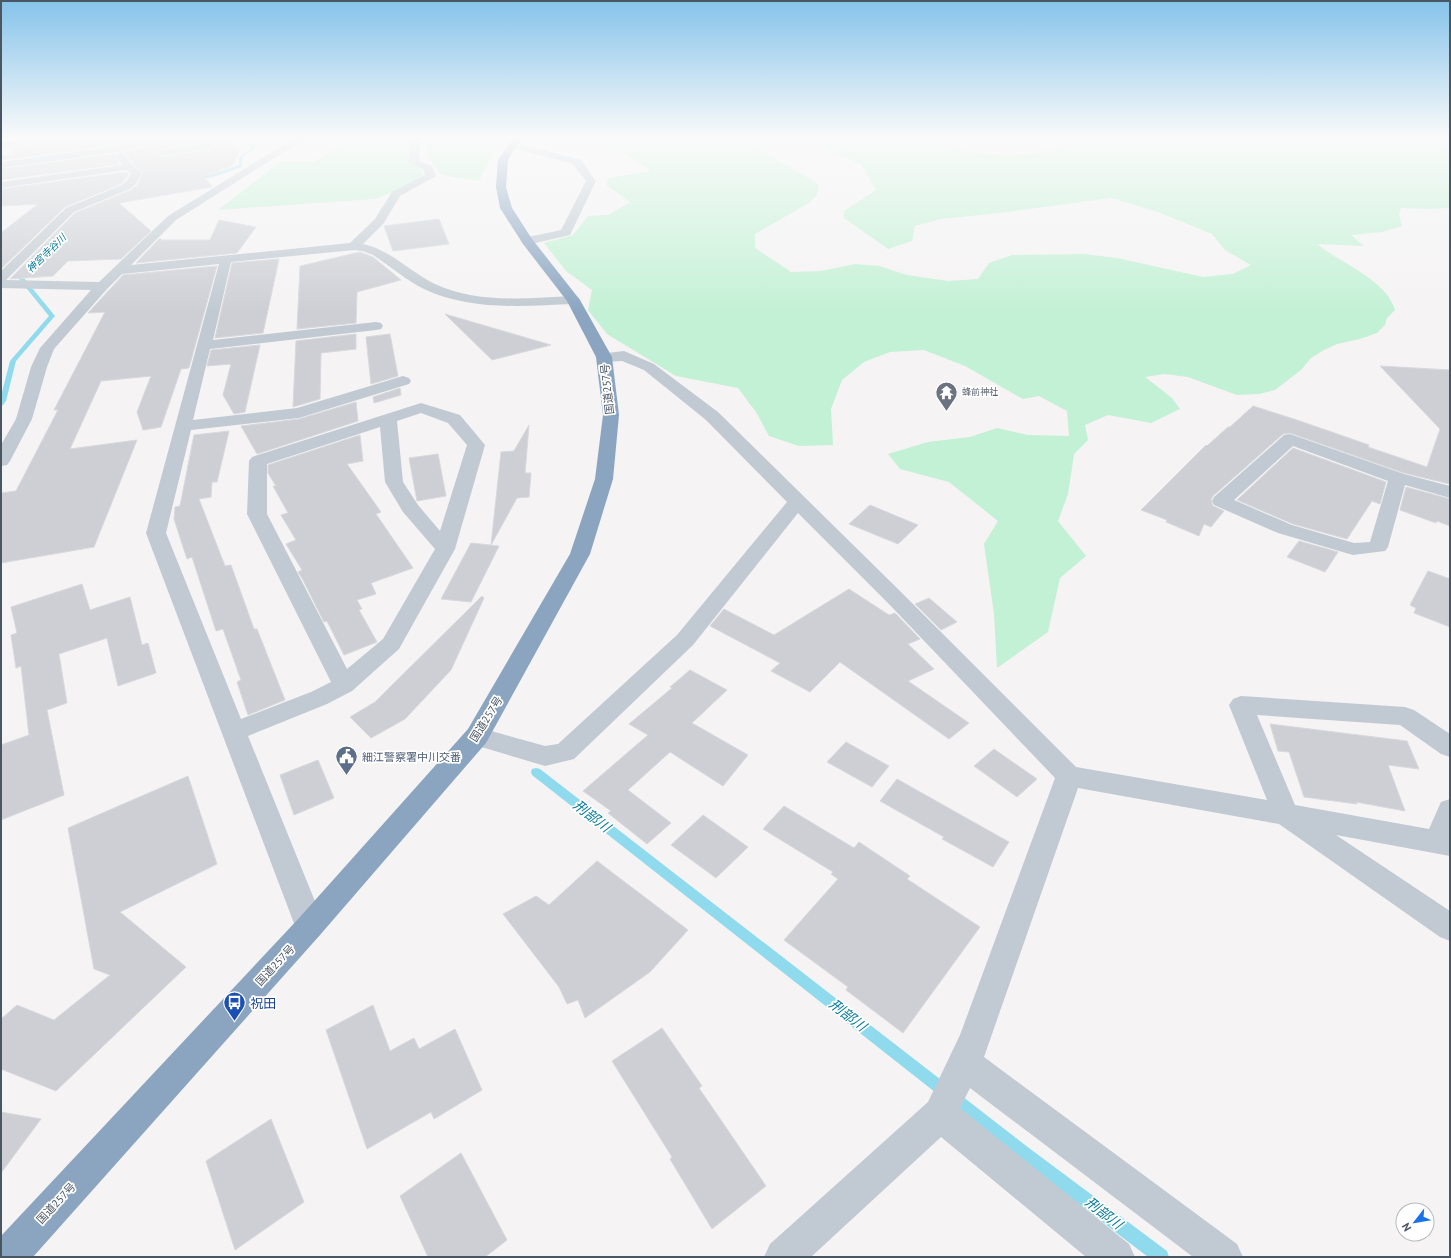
<svg xmlns="http://www.w3.org/2000/svg" width="1451" height="1258" font-family="'PT Sans','Noto Sans JP',sans-serif">
  <style>
    .green { fill: #c3f1d5 }
    .lines { fill: none; stroke-linecap: round; stroke-linejoin: round }
    .stream { fill: #90daee; fill-rule: evenodd }
    .building { fill: #cdcfd5; stroke: #d7d9de }
    .minor { fill: #c1cad2; fill-rule: evenodd }
    .highway { fill: #8ba5c1; fill-rule: evenodd }
    .labels { text-anchor: middle; stroke-width: 3.5; stroke-linejoin: round; paint-order: stroke }
    .far-worship-label { font-size: 9px; fill: #5b616d; stroke: #fff; text-anchor: start }
    .far-water-label { font-size: 10px; font-style: italic; fill: #0c7c9b; stroke: #fff }
    .street-label { font-size: 11px; fill: #4a5661; stroke: #fff }
    .service-label { font-size: 11px; fill: #4e5e75; stroke: #fff; text-anchor: start }
    .near-transit-label { font-size: 13px; fill: #164399; stroke: #fff; text-anchor: start }
    .near-water-label { font-size: 14px; font-style: italic; fill: #0c7c9b; stroke: #fff }
  </style>
  <rect width="100%" height="100%" fill="#f5f3f3"/>
  <g class="green">
    <path d="M357,136h51l16,41 -11,7 -38,15 -157,11 62,-48h33z"/>
    <path d="M424,136h77l-22,45 -38,-6 -13,-18z"/>
    <path d="M639,136h96l70,40 14,9 -2,10 -8,8 -54,31v14l36,24 30,-1 34,-7 24,2 28,9 41,6 30,-2 11,-16 23,-8 72,-1 33,4 86,19 30,-3 18,-9 -26,-15 -13,-16 -54,-22 -47,-14 -112,15 -58,6 -26,7 -3,15 -24,8 -44,-31v-7l32,-21 -15,-26 -31,-12 -26,-16h122l45,16 36,4 29,-3 21,-5 16,-7 -7,-5h362l22,11v61l-23,1 -26,-1 -2,6 3,12 -20,6 -31,3 13,11 -47,-2c23,19 70,36 78,66l-8,8 -2,7 -8,8 -17,6 -23,5 -13,6 -13,8 -10,12 -26,20 -16,4 -22,1 -49,-18 -24,-3 -19,3 27,21 8,11 -29,14 -43,-8 -23,10 3,15 -14,14 -6,40 -10,27 28,35 -26,22 -12,54 -51,36 -3,-54 -10,-70 14,-23 -49,-39 -49,-13 -12,-15 40,-12 42,-5 27,-9 31,7 41,1 -2,-25 -28,-15 -16,3 -58,-33 -41,-16 -34,2 -26,10 -22,18 -11,29 2,36 -34,1 -30,-10 -13,-24 -18,-24 -62,-12 -69,-42 -19,-24 4,-20 -26,-19 -22,-28 29,-8 15,-19 20,-1 22,-13 -24,-17 3,-7 42,-7 -38,-26z"/>
  </g>
  <g class="lines">
    <g class="stream">
      <path d="M241,136h4l10,12 -12,9 -1,10 -29,10 -21,3v-2l18,-3 29,-10v-8l12,-9z"/>
      <path d="M29,268l3,2 -8,8 31,38 -39,45 -10,40 -3,4 -2,1v-10l9,-35 39,-45 -31,-38z"/>
      <path d="M536,768l4,1 485,376 142,106 2,6h-21l-133,-102 -483,-380 -1,-3 1,-3z"/>
    </g>
  </g>
  <g class="building">
    <path d="M98,136h64l-45,9 -116,15v-4l11,-1 -2,-7 64,-8 4,-2z"/>
    <path d="M189,136h3l6,7 -37,6 -6,5 6,3 49,-7 5,-4 -10,-10h21l14,15 -8,15 -28,10 8,11 -93,16 32,28 -30,28 -53,2 -15,15 -43,3 65,-66 56,-23 7,-6 5,-12 -10,-8 -9,-12 59,-12z"/>
    <path d="M114,154l5,10 -118,16v-11z"/>
    <path d="M126,172l3,2 -8,10 -56,23 -64,62v-36l37,-29 -37,2v-17z"/>
    <path d="M439,219l10,25 -56,7 -9,-25z"/>
    <path d="M219,220l37,7 -19,26 -101,10 24,-25 2,2h48z"/>
    <path d="M360,252l13,5 28,23 -44,12 -1,31 -59,6 3,-63z"/>
    <path d="M279,259l-16,74 -48,5 17,-75z"/>
    <path d="M217,266l-28,102 -8,1 -20,58 -18,3 -6,-18 14,-36 -50,5 -31,68 67,-9 -43,107 -93,16v-70l15,-2 42,-81h-4l51,-98 -17,1 35,-38z"/>
    <path d="M445,314l106,31 -59,15z"/>
    <path d="M356,334v15l-35,4 -1,46 -27,8 3,-66z"/>
    <path d="M390,334l8,42 -27,8 -5,-47z"/>
    <path d="M260,345l-15,67 -11,2 -11,-19 8,-31 -24,2 4,-16z"/>
    <path d="M1380,366l70,4v114l-46,-11 -114,-40 -7,1 -70,62 -2,4 2,6 11,5 -13,16 -7,-3 -5,12 -33,-14 1,-2 -26,-10 65,-65 1,1 21,-19h2l23,-21 44,14 72,25 -1,2 59,20 13,-38z"/>
    <path d="M400,388l1,7 -27,8 -1,-6z"/>
    <path d="M356,402l2,19 -101,33 -16,-28 58,-7z"/>
    <path d="M529,425l-4,48h6l-2,24 -12,1 -26,47 10,-93 13,-1z"/>
    <path d="M229,431l-12,51h-5l-1,15 -12,2 26,67 6,-1 23,64h3l28,71 -37,15 -11,-33 4,-2 -18,-51 -7,2 -24,-74 -5,2 -13,-40 1,-12 5,-1 14,-71z"/>
    <path d="M360,435l3,26 -16,3 34,48 -5,2 37,54 -42,15 5,11 -19,6 5,9 -3,1 18,32 -33,13 -17,-34 -3,1 -21,-42 -5,-8 4,-2 -16,-26 10,-4 -15,-25 7,-2 -15,-27h3l-8,-13v-8z"/>
    <path d="M1293,448l93,34 -6,22 -8,-3 -25,38 -54,-15 -56,-24z"/>
    <path d="M438,454l8,42 -29,5 -8,-43z"/>
    <path d="M1406,487l44,12v27l-13,-5 -1,2 -36,-13z"/>
    <path d="M870,505l48,20 -20,19 -49,-20z"/>
    <path d="M1299,541l39,11 -13,20 -38,-15z"/>
    <path d="M471,543l28,3 -28,56 -30,-3z"/>
    <path d="M1428,571l22,8v48l-36,-14 2,-5 -6,-3z"/>
    <path d="M82,584l8,26 40,-13 12,48 6,-2 8,30 -38,13 -11,-48 -48,16 8,49 -20,7 17,85 -63,25v-75l28,-10 -8,-69 -5,2 -5,-33 6,-2 -6,-26z"/>
    <path d="M849,589l40,26 6,-2 25,26 -12,5 26,25 -26,12 61,42 -20,16 -109,-77 -30,30 -39,-21 9,-8 -70,-37 14,-17 50,26z"/>
    <path d="M482,596l2,2 -33,72 -46,49 -34,19 -21,-21 25,-15z"/>
    <path d="M929,598l28,24 -16,8 -26,-26z"/>
    <path d="M690,670l37,20 -35,33 56,32 -25,31 -53,-34 -42,38 43,33 -24,21 -39,-31 3,-2 -28,-20 65,-56 -19,-11 43,-36 -2,-1z"/>
    <path d="M1270,724l137,17 12,28 -31,-4 17,46 -49,-9 1,2 -53,-7 -15,-45 -11,-1z"/>
    <path d="M846,742l43,24 -17,21 -45,-25z"/>
    <path d="M994,749l43,30 -20,18 -43,-31z"/>
    <path d="M318,760l16,38 -40,17 -14,-40z"/>
    <path d="M188,776l29,88 -97,48 66,55 -130,124 -55,-22v-50l16,-14 37,15 56,-45 -16,-6 -26,-141z"/>
    <path d="M897,779l112,63 -16,25 -51,-28 2,-2 -64,-36z"/>
    <path d="M784,806l70,42 5,-6 51,34 -3,3 73,48 -77,106 -57,-43 2,-3 -64,-47 54,-61 -7,-5 2,-2 -70,-43z"/>
    <path d="M703,815l45,32 -32,31 -45,-33z"/>
    <path d="M597,861l91,69 -38,42 -65,46 -7,-18 -11,4 -8,-17 -56,-73 33,-18 13,9z"/>
    <path d="M373,1005l17,46 24,-13 5,11 36,-20 27,61 -48,29 -3,-7 -64,37 -41,-119z"/>
    <path d="M662,1028l40,58 -3,2 67,98 -54,43 -42,-70 2,-2 -60,-96z"/>
    <path d="M1,1112l40,7 -40,54z"/>
    <path d="M271,1119l33,83 -69,48 -29,-89z"/>
    <path d="M461,1153l46,87 -22,17h-57l-28,-61z"/>
  </g>
  <g class="lines">
    <g class="minor">
      <path d="M52,136h27l-5,3 -73,9v-6z"/>
      <path d="M169,136h19l-5,3 -66,13 -116,16v-6l116,-16z"/>
      <path d="M193,136h10l11,10 -5,3 -48,7 -5,-3 5,-3 40,-6z"/>
      <path d="M298,136h11l-133,84 -45,45 219,-22 25,-24 17,-27 33,-17 -1,-5 -15,-8 2,-26h10l-2,25 13,5 4,10 -36,20 -16,27 -21,21c28,6 47,28 72,40 42,20 93,14 138,12l5,1 2,3 -2,3 -5,1c-49,2 -103,7 -149,-15 -18,-9 -34,-23 -51,-34l-10,-4 -9,-1 -123,12 -18,78 163,-18 5,1 2,3 -2,3 -5,1 -166,19 -17,71 104,-12 106,-32 6,2 2,3 -2,3 -110,34 -108,12 -25,103 75,186 70,-27 20,-10 -84,-168 2,-53 3,-4 169,-54 39,12 25,30 -30,104 -56,100 -47,42 -25,13 -79,32 77,190 -5,9 -10,4 -10,-4 -5,-9 -149,-393 73,-269 -97,10 -15,15 -53,60 -7,18 -15,52 -22,42 -3,4 -6,1v-21l15,-26 15,-52 9,-19 51,-58 -90,-2v-17l65,-63 56,-23 6,-6 3,-6 -5,-3 -125,18v-6l121,-17 -7,-10 5,-3 3,1 9,12 10,7 -5,11 -7,6 -56,23 -68,68 93,2 69,-66zM421,413l27,10 19,22 -27,86 -22,-26 -15,-23 -6,-61zM380,427l5,55 18,30 32,37 -52,90 -36,30 -80,-155v-50z"/>
      <path d="M512,142l69,18 15,21 -26,54 -43,10 -4,-1 -2,-3 2,-3 38,-8 25,-49 -13,-17 -64,-17 -2,-2z"/>
      <path d="M624,351l30,13 64,48 183,180 175,175 191,33 -38,-95 4,-6 8,-3 164,11 9,3 36,24v23l-9,-3 -41,-29 -143,-10 38,90 134,24 12,-27 9,-3v57l-114,-21 114,76v30l-10,-4 -161,-113 -201,-36 -94,269 253,187 6,13h-50l-223,-169 -10,20 169,136 6,13h-49l-145,-120 -130,120h-47l6,-13 158,-142 32,-67 95,-257 -168,-176 -89,-89 -105,132 -119,114 -29,7 -77,-23 -3,-7 3,-7 9,-2 68,19 13,-2 119,-109 110,-133 -81,-82 -62,-50 -22,-9 -18,1 -5,-2 -3,-3 3,-3z"/>
      <path d="M1290,434l114,40 46,12v12l-45,-13 -17,62 -3,4 -32,4 -7,-2 -68,-20 -64,-28 -2,-4 2,-4 70,-62zM1293,446l95,35 -18,61 -16,1 -62,-18 -58,-25z"/>
    </g>
    <path class="highway" d="M515,136h10l-9,10 -8,14 -2,27 6,21 20,31 48,61 32,57 7,58 -6,64 -23,75 -104,189 -166,192 -287,322h-32v-21l299,-319 168,-188 102,-175 25,-75 8,-64 -7,-58 -29,-56 -44,-57 -23,-36 -4,-21 2,-27z"/>
  </g>
  <linearGradient id="sky" x2="0" y2="1"><stop stop-color="#85c3ea"/><stop offset="0.44" stop-color="#fafafa"/><stop offset="1" stop-color="#fafafa" stop-opacity="0"/></linearGradient>
  <rect width="1451" height="312" fill="url(#sky)"/>
  <defs>
    <symbol id="temple-pin" viewBox="-11 -11 22 30"><path d="M0 17L-7.5 6A9.5 9.5 0 1 1 7.5 6Z" fill="#6b7280" stroke="#fff"/><path d="M0-6L5-2H3V0L6.5 2.5H4V6H1.5V3h-3V6H-4V2.5H-6.5L-3 0V-2H-5Z" fill="#fff"/></symbol>
    <symbol id="civic-pin" viewBox="-11 -11 22 30"><path d="M0 17L-7.5 6A9.5 9.5 0 1 1 7.5 6Z" fill="#5c6f8a" stroke="#fff"/><path d="M-.6-6.5H3V-4.5H.6V-3L4-1V1h2V6H-6V1h2V-1L-.6-3ZM-1.2 2.5V6h2.4V2.5Z" fill="#fff"/></symbol>
    <symbol id="bus-pin" viewBox="-11 -11 22 30"><path d="M0 17L-7.5 6A9.5 9.5 0 1 1 7.5 6Z" fill="#1a4fb4" stroke="#fff"/><path d="M-5-6H5V4H4V6H2V4H-2V6H-4V4H-5ZM-3.5-4V0h7V-4ZM-3.5 1.2v1.5H-2V1.2ZM2 1.2v1.5H3.5V1.2Z" fill="#fff"/></symbol>
  </defs>
  <g fill-rule="evenodd">
    <use href="#temple-pin" x="934" y="380" width="25" height="34"/>
    <use href="#civic-pin" x="334" y="744" width="25" height="34"/>
    <use href="#bus-pin" x="222" y="990" width="25" height="34"/>
  </g>
  <g class="labels">
    <g class="far-worship-label">
      <text x="962" y="395">蜂前神社</text>
    </g>
    <g class="far-water-label">
      <text transform="translate(46 253) rotate(-44)" y="4">神宮寺谷川</text>
    </g>
    <g class="street-label">
      <text transform="translate(607 389) rotate(-96)" y="4">国道257号</text>
      <text transform="translate(486 719) rotate(-58)" y="4">国道257号</text>
      <text transform="translate(275 965) rotate(-47)" y="4">国道257号</text>
      <text transform="translate(56 1203) rotate(-47)" y="4">国道257号</text>
    </g>
    <g class="service-label">
      <text x="362" y="761">細江警察署中川交番</text>
    </g>
    <g class="near-transit-label">
      <text x="250" y="1008">祝田</text>
    </g>
    <g class="near-water-label">
      <text transform="translate(592 816) rotate(38)" y="5">刑部川</text>
      <text transform="translate(848 1015) rotate(38)" y="5">刑部川</text>
      <text transform="translate(1104 1213) rotate(38)" y="5">刑部川</text>
    </g>
  </g>
  <rect width="1451" height="1258" fill="none" stroke="#4a5661" stroke-width="4"/>
  <g transform="translate(1415 1222) rotate(239)"><circle r="19" fill="#ffffff" stroke="#b7bbc0"/>
  <path d="M0-3L7 15L0 10L-7 15Z" fill="#1a73e8"/>
  <text y="-6" font-size="11" font-weight="bold" text-anchor="middle" fill="#4a5661">N</text>
  </g>
</svg>
